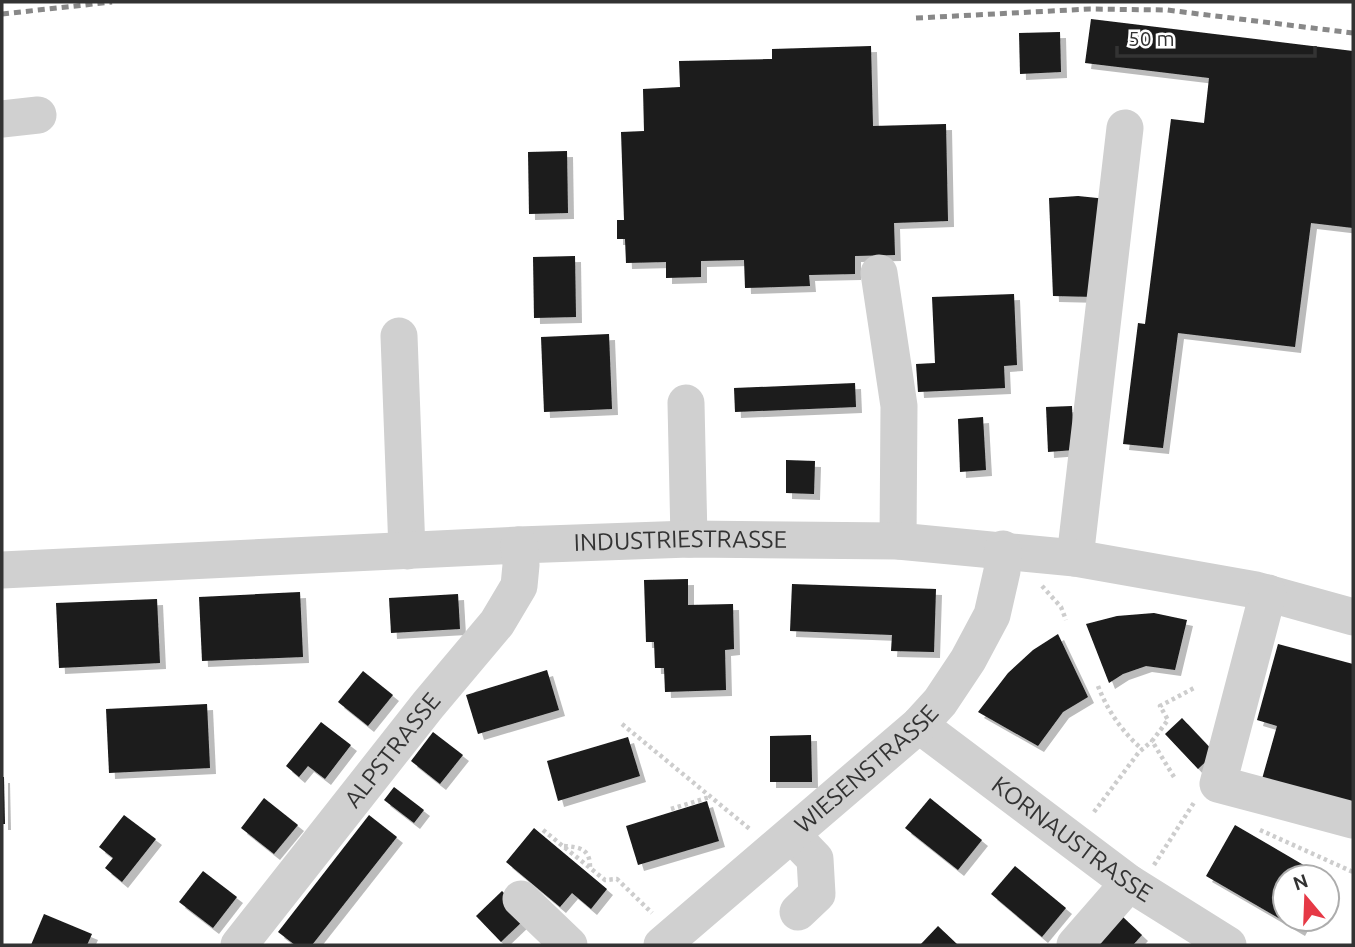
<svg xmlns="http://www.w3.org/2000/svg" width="1355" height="947" font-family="Ubuntu,sans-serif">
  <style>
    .building { fill: #1a1a1a; filter: url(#shadow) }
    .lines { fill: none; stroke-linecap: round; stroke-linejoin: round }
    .path { stroke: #cdcdcd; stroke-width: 4.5; stroke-dasharray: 3.5 3.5; stroke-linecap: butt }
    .minor { stroke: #d0d0d0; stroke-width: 37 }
    .rail { stroke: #888; stroke-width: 5; stroke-dasharray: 7 5; stroke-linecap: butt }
    .labels { text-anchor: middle; stroke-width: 7; stroke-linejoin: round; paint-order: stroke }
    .street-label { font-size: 24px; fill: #333; stroke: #fff }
  </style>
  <defs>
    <filter id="shadow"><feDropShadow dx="6" dy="6" stdDeviation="0" flood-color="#0004"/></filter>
  </defs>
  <rect width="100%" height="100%" fill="#fff"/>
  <g class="building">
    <path d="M1091,19l262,32v177l-42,-5 -16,124 -117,-14 -15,115 -40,-4 15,-121 7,1 26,-205 33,4 5,-45 -124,-15z"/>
    <path d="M1060,32l1,40 -41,2 -1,-41z"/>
    <path d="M871,46l2,80 73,-2 2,97 -54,2 1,32 -40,1v18l-46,1 1,11 -65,2 -1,-28 -43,1v16l-35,1v-16l-40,1 -1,-24h-8v-19h7l-3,-88 23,-1 -1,-42 37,-2 -1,-26 93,-2v-10z"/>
    <path d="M567,151l1,62 -39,1 -1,-62z"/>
    <path d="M1078,196l29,3 -11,98 -43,-1 -4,-98z"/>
    <path d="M575,256l1,61 -42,1 -1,-61z"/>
    <path d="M1014,294l3,71 -13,1 1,22 -87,4 -2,-28 19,-1 -3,-66z"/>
    <path d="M609,334l3,75 -68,3 -3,-75z"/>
    <path d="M855,383l1,24 -121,5 -1,-24z"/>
    <path d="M1072,406l2,44 -26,2 -2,-45z"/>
    <path d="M983,417l3,53 -26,2 -2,-53z"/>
    <path d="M786,460l29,1 -1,33 -28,-1z"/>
    <path d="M688,579v26l45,-1 1,45 -9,1 1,40 -61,2 -1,-24h-9l-1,-26h-8l-2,-62z"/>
    <path d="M792,584l144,5 -2,63 -43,-1 1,-16 -102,-4z"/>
    <path d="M300,592l3,65 -101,4 -3,-64z"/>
    <path d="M458,594l2,35 -69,4 -2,-35z"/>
    <path d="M157,599l3,64 -101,5 -3,-65z"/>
    <path d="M1154,613l33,7 -12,50 -29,-4 -23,8 -14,9 -23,-59 31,-8z"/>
    <path d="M1058,634l30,63 -25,15 -25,34 -60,-34 30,-39 25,-23z"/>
    <path d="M1278,644l75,20v141l-91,-26 15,-53 -20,-6z"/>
    <path d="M547,670l12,40 -81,24 -12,-39z"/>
    <path d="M363,671l30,24 -25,31 -30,-24z"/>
    <path d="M207,704l3,64 -101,5 -3,-64z"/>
    <path d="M1182,718l33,35 -17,16 -33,-35z"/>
    <path d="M321,722l30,23 -26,34 -17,-13 -9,11 -13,-11z"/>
    <path d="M433,732l30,23 -23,29 -29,-23z"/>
    <path d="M811,735l1,47h-42v-46z"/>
    <path d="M628,737l12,39 -82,25 -11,-40z"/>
    <path d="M2,777h2l1,47h-3z"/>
    <path d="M394,787l30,23 -10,13 -30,-23z"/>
    <path d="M264,798l34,27 -24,29 -33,-26z"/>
    <path d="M930,798l52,42 -24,30 -53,-42z"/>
    <path d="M707,801l12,40 -81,24 -12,-39z"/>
    <path d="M124,815l32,24 -34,43 -17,-14 8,-10 -14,-11z"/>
    <path d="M369,815l28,22 -85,108h-17l-17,-13z"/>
    <path d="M1235,825l89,52h-39v42h20l-6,11 -93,-54z"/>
    <path d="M534,828l73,61 -16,20 -19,-16 -12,14 -54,-45z"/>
    <path d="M1015,866l51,42 -24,29 -51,-43z"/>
    <path d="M203,871l34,26 -24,31 -34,-26z"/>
    <path d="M502,891l25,26 -26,25 -25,-26z"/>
    <path d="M44,914l48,20 -5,11h-56z"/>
    <path d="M1123,917l19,18 -9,10h-37z"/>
    <path d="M938,926l20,19h-38z"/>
  </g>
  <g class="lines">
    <g class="path">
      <path d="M1042,586l19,21 5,13"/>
      <path d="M1098,686c9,24 25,47 44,63"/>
      <path d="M622,724l129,106"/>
      <path d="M1174,777l-22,-36 16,-21 -8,-14 36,-19"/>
      <path d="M671,809l39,-12"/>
      <path d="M1094,812l45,-60 13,-11"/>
      <path d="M543,830l62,50 12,-1 35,34"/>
      <path d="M1260,830l93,42"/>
      <path d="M564,846c16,1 26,3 26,21"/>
      <path d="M1154,865l41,-64"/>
    </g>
    <g class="minor">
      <path d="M2,119l36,-4"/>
      <path d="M879,273l20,133 -1,135"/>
      <path d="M399,336l8,215"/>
      <path d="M686,403l3,136"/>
      <path d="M1075,558l50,-430"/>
      <path id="s1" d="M2,570l517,-25 170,-6 209,2 177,17 181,32 97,27"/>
      <path d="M1268,593l-50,191 135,36"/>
      <path id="s2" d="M919,725l210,158 99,62"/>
      <path d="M792,835l23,24 2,35 -19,18"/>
      <path d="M521,899l48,46"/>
      <path id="s3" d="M239,945l189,-240 69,-82 22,-37 2,-21 -2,-20"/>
      <path id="s4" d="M662,945l257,-220 21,-23 28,-42 24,-45 10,-44 1,-22"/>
      <path d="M1075,945l54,-62"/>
    </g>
    <g class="rail">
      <path d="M2,14l110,-12"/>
      <path d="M916,18l174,-9 77,1 186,23"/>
    </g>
  </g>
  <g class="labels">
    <g class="street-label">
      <text dy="8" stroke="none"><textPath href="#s1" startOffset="679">INDUSTRIESTRASSE</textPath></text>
      <text dy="8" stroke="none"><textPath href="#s3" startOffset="248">ALPSTRASSE</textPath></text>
      <text dy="8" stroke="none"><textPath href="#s4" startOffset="270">WIESENSTRASSE</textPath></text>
      <text dy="8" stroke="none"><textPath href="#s2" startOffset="191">KORNAUSTRASSE</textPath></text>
    </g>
  </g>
  <rect width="1355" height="947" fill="none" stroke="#333333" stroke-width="7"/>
  <g transform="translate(1306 898) rotate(341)"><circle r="33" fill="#ffffff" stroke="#adadad" stroke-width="2"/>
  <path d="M0-5L12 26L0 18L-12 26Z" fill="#e63946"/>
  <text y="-10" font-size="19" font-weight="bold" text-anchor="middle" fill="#333333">N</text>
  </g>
  <path d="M1117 46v10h198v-10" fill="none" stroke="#333333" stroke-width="3.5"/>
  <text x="1128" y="46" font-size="21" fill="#333333" stroke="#ffffff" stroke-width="5" paint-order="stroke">50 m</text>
</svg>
